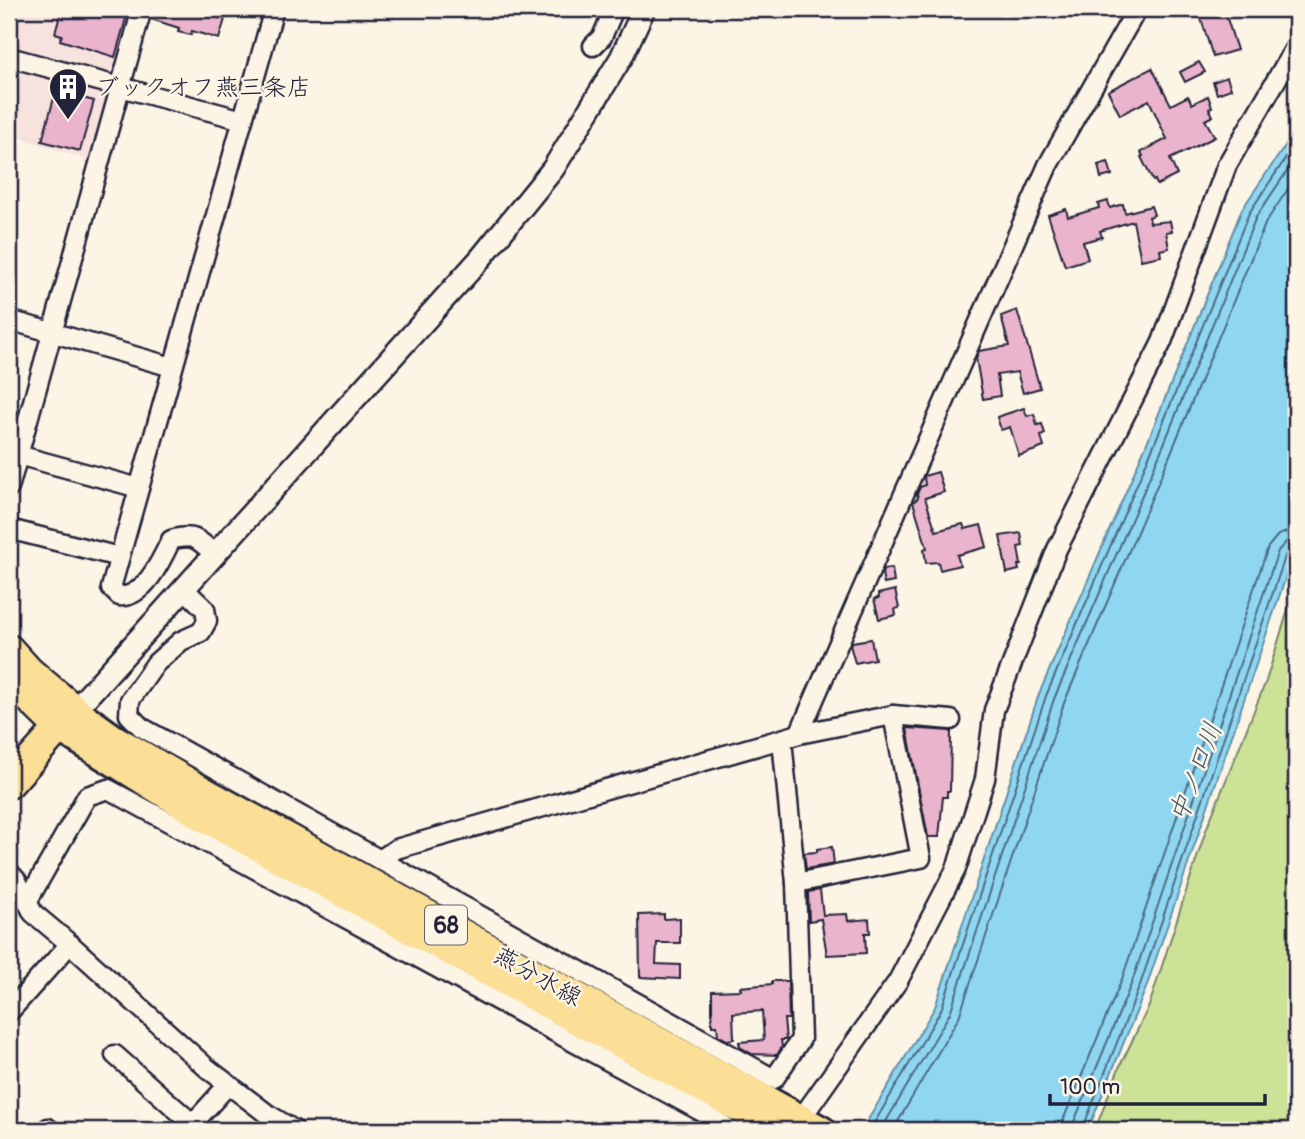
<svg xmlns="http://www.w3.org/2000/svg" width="1305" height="1139" font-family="Pangolin,'Klee One',sans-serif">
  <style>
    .built { fill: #f7e2de }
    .green { fill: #cce297; stroke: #778269; stroke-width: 2 }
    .water { fill: #8fd7f1; stroke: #638fa8; stroke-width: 2 }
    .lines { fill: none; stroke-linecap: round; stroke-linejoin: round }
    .shore { stroke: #4e6a84; stroke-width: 2 }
    .building { fill: #eab4cc; stroke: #22223b; stroke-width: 2 }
    .minor-casing { stroke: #22223b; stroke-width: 23 }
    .tertiary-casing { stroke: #22223b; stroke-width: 26 }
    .primary-casing { stroke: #22223b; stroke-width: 32 }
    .trunk-casing { stroke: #22223b; stroke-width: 33 }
    .minor { stroke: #fcf5e5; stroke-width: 18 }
    .tertiary { stroke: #fcf5e5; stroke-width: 21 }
    .primary { stroke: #fbdf96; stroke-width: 26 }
    .trunk { stroke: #fbdf96; stroke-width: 28 }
    .labels { text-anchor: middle; stroke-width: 5; stroke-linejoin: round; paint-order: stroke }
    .shield { fill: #fcf5e5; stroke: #63616e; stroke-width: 2 }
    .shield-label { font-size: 23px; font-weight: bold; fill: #22223b }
    .poi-label { font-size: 24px; fill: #22223b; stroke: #fcf5e5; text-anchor: start }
    .street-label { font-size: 24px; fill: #22223b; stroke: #fcf5e5 }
    .water-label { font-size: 26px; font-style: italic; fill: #435872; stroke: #fcf5e5 }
  </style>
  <rect width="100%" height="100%" fill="#fcf5e5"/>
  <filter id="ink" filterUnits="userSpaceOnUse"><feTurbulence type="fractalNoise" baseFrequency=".0143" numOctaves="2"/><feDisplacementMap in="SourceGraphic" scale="14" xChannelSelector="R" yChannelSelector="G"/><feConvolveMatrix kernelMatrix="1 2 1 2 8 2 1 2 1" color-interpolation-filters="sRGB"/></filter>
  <g filter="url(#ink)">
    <path class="built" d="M9,9h125l-44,152 -81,-27z"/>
    <path class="green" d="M1296,584v546h-201l24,-62 30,-62 57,-176 60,-149z"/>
    <path class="water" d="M1296,130v417l-150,441 -58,142h-226l73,-123 104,-313 110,-256 93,-229z"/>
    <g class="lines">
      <g class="shore">
        <path d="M870,1130l71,-120 105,-314 110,-256 93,-227 47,-70"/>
        <path d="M881,1130l69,-117 104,-314 110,-255 92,-227 40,-59"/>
        <path d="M893,1130l66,-113 105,-314 109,-255 93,-226 30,-45"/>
        <path d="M1062,1130l2,-12 58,-139 146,-432 10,-12 18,-6"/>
        <path d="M1073,1130l1,-8 58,-140 146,-431 8,-9 10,-2"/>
        <path d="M1082,1130l58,-145 146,-431 4,-4 6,-1"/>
      </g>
    </g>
    <g class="building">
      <path d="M62,9h45l20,6 -12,42 -55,-17 2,-5 -7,-2z"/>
      <path d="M153,9h68l-2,9 6,1 -6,20 -27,-8 -1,4 -13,-3 1,-4 -28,-9z"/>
      <path d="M1198,9h26l13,41 -24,7z"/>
      <path d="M1199,62l6,10 -20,10 -5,-10z"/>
      <path d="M1152,68l19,37 17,-9 4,8 16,-8 4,11 -3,1 4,8 -8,4 10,17 -45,22 7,16 -20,10 -2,-5 -2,1 -12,-24 2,-1 -2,-4 26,-13 -18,-39 -29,15 -12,-24z"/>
      <path d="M1227,77l4,12 -14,5 -4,-12z"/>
      <path d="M56,91l38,10 -14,50 -38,-10z"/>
      <path d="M1108,162l4,13 -11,3 -3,-13z"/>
      <path d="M1108,201l2,7 13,-4 2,9 26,-7 3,9 -5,2 1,6 20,-2 2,10 -6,1 3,16 -9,2 1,6 -20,4 -8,-39 -33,10 2,6 -19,5 5,17 -23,7 -17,-51 18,-6 2,8 31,-9 -1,-4z"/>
      <path d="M1017,310l23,78 -17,5 -6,-21 -20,3 3,21 -17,3 -7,-41 3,-7 30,-5 -8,-30z"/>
      <path d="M1024,408l3,8 7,-2 3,11 5,-1 3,10 -4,2 3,11 -25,9 -9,-29 -9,3 -4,-13z"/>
      <path d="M938,472l6,20 -19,6 11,33 27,-7 2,5 16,-4 6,22 -30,8 3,10 -20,5 -2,-8 -12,1 -2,-14 3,-1 -14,-46 5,-4 -1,-4 3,-7 5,-2 -1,-9z"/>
      <path d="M1021,533l2,13 -5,1 3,18h-3l1,5 -12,3 -7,-37z"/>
      <path d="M892,568l2,14 -10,2 -2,-11 2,-4z"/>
      <path d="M895,590l4,18 -4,1 1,6 -17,4 -5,-20 5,-1 -1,-4z"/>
      <path d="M871,639l4,20 -20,4 -5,-18 2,-3z"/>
      <path d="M907,728l44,3 -1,60h-3v6h-4l-4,40h-11z"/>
      <path d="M832,847l2,17 -28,5 -2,-16 13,-1v-3z"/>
      <path d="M820,890l3,25 24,-1 1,7 21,-2 1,14h-5l1,20 -39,2 -6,-36 -12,2 -1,-29z"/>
      <path d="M664,914v5l16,-1v25h-23l-1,21 24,1v14l-40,-2 -1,-62z"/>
      <path d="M772,981h16l1,38h-5l2,21h-5l1,7 -5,8 -25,-1 -12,-7 -1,-5 25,-2 -2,-29 -29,2 1,26 -7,1 -9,-5 -1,-9h-5v-35l29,-1 -1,-3 32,-3z"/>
    </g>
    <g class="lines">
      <defs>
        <g id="minor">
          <path d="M593,46l9,-9 12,-28"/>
          <path d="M9,57l234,63"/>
          <path d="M9,320l163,47"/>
          <path d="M18,455l121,33"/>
          <path d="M9,488l133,-479"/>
          <path d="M9,529l110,28"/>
          <path d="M215,555c-17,-16 -21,-22 -44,-15 -9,19 -27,59 -52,56l-8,-8 163,-579"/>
          <path d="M184,589l21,20 2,12 -6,11 -20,9 -25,22 -26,37 -1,15 12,12 633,352 27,-40 -5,-156 -14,-143"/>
          <path d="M799,734l249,-569 89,-156"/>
          <path d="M380,860l16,-11 403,-115 94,-19 58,5"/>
          <path d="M9,872l8,9 16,32 37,31 137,124 59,45 28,17"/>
          <path d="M796,883l125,-25 -28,-143"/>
          <path d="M27,902l60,-106 21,-7 598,325 24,16"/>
          <path d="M9,1012l61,-68"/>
          <path d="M115,1055l78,69"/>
          <path d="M48,1128l2,2"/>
          <path d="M187,1130l40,-44"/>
          <path d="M793,1130l105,-149 58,-112 29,-90 9,-69 63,-161 105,-207 65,-177 69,-119"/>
        </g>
        <path id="tertiary" d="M75,710l405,-451 73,-90 68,-111 23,-49"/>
        <g id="primary">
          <path d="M75,710l39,28 98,57 610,335"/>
          <path d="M60,729l145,90 573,311"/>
        </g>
        <g id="trunk">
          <path d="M9,649l20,22 46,39 -66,74"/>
          <path d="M9,679l51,50"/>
        </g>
      </defs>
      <use href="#minor" class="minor-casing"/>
      <use href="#tertiary" class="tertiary-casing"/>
      <use href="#primary" class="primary-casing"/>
      <use href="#trunk" class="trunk-casing"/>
      <use href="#minor" class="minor"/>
      <use href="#tertiary" class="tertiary"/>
      <use href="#primary" class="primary"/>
      <use href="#trunk" class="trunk"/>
    </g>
  </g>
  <defs>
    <symbol id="building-pin" viewBox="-11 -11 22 30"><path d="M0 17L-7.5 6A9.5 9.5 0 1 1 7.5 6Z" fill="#22223b" stroke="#fcf5e5"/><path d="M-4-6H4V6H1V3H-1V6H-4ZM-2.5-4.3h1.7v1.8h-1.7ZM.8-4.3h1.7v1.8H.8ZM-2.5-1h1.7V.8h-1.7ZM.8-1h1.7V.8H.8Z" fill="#fff"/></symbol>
  </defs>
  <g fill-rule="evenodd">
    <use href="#building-pin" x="46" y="65" width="44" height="60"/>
  </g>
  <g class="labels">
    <rect class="shield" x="425" y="905.5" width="42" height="39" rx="5"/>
    <g class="shield-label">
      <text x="446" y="933">68</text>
    </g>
    <g class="poi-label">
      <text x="95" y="95">ブックオフ燕三条店</text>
    </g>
    <g class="street-label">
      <text transform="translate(538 976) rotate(29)" y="8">燕分水線</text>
    </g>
    <g class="water-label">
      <text transform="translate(1195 772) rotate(-69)" y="9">中ノ口川</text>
    </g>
  </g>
  <rect width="1305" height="1139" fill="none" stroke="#fcf5e5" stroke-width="35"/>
  <rect x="18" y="18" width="1270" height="1104" fill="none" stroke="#22223b" stroke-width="2.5" filter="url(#ink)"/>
  <path d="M1050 1094v10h215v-10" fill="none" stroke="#22223b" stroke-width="3.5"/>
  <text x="1060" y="1094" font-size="21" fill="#22223b" stroke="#fcf5e5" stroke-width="5" paint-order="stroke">100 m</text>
</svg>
